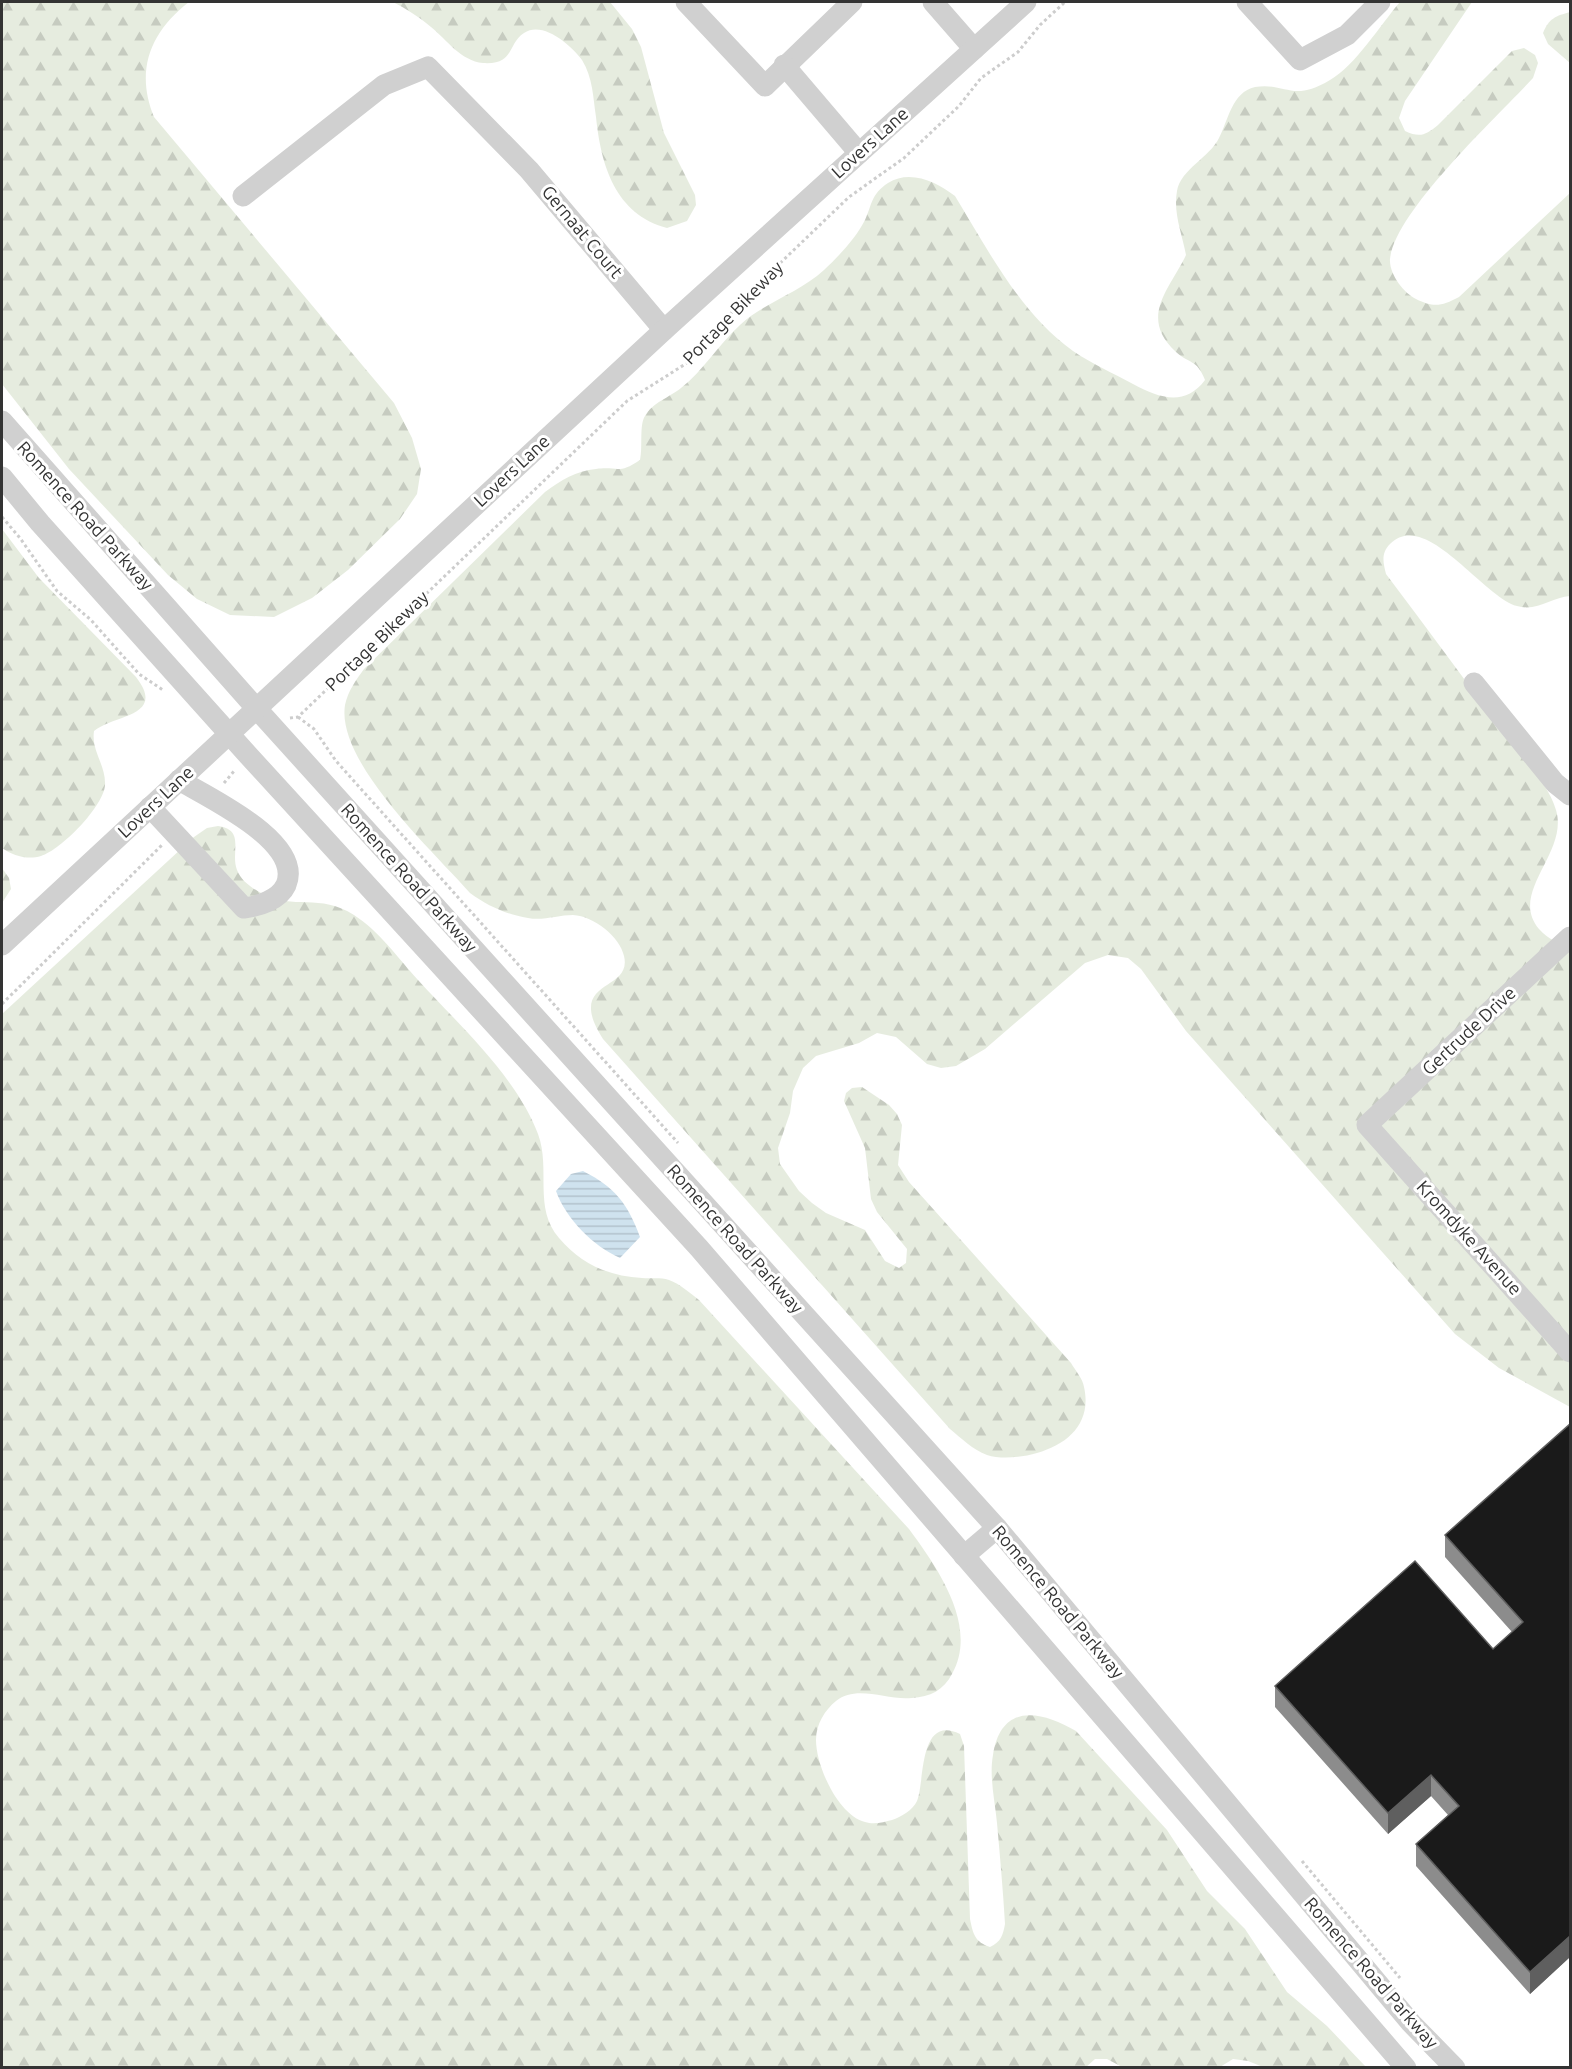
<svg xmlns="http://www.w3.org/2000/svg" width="1572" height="2069" font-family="Ubuntu,sans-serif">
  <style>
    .forest { fill: url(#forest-firs) }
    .water { fill: url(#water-rules) }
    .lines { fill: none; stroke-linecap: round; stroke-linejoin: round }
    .path { stroke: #cdcdcd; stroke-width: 3; stroke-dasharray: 3 3; stroke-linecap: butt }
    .minor { stroke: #d0d0d0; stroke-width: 21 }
    .wall { fill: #8c8c8c }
    .shaded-wall { fill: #5f5f5f }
    .building { fill: #1a1a1a; stroke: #5f5f5f; stroke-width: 1.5 }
    .labels { text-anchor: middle; stroke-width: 6; stroke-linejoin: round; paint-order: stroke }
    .street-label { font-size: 18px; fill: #333; stroke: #fff }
  </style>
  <defs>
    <pattern id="forest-firs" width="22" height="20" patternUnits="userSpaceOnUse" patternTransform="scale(1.5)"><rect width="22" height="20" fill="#e6ecdf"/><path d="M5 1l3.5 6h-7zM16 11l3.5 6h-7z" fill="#c6cbc0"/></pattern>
    <pattern id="water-rules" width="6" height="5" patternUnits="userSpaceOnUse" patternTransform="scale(1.5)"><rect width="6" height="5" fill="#cfe2ee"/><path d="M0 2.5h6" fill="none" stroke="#b2c2cd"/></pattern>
  </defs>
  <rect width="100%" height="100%" fill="#fff"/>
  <g class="forest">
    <path d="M2,2h187c-39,30 -54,69 -35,115l240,286 18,35 9,31 -4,25 -17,25 -52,51 -36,28 -38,19 -44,-2 -33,-16 -29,-24 -99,-106 -67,-85z"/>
    <path d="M393,2h217l22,27 9,18 23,86 31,62 1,10 -9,16 -20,7c-52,-14 -66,-63 -71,-111 -3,-20 -3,-39 -14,-57 -10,-14 -39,-40 -58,-27 -17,11 -9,32 -41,30 -22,-2 -36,-23 -52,-36 -12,-10 -24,-18 -38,-25z"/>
    <path d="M1400,2h72l-67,99 -6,17 6,13c15,7 21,4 33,-6l74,-74 12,-3 11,7 3,8 -5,15c-35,38 -138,133 -143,181 -1,15 14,34 26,40 18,9 26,7 43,-2l111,-104v403c-18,1 -33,16 -53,10 -35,-10 -92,-98 -127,-62 -9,9 -7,18 -4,30 40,53 80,107 119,161 17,22 43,48 51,75 13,43 -48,82 -17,119 10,11 18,14 31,16v462l-71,-39 -44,-34 -269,-303 -45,-62 -13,-11 -20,-3 -23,8 -100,86 -29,17 -15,2 -14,-4 -31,-27 -19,-4 -18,10 -43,13 -13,12 -10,23 -3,22 -12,35 2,16 19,27 13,12 14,10 39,17 20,31 14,7 7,-5 1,-14 -30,-37 -6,-13 -6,-51 -21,-47 2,-8 6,-5 10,-1 27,18 8,9 5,11 -4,40 11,17 162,181c4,7 12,16 13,24 8,35 -15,57 -47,66 -14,4 -35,7 -50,2 -14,-5 -26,-17 -37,-26l-347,-390c-39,-61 30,-46 21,-83 -4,-19 -30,-40 -51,-41 -15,0 -30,6 -45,3 -23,-4 -40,-12 -58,-25 -37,-42 -134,-131 -125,-188 3,-14 11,-25 19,-36l181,-177c16,-12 31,-21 51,-23 22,-3 22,6 44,-9 3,-13 -1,-35 5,-44 7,-13 25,-19 36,-28 22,-17 38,-44 59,-63 25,-23 59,-32 84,-55 14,-13 32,-32 41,-50 7,-15 6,-26 23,-37 22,-14 49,-1 67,13 33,54 65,117 118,155 19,13 40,22 60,33 26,14 52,23 72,-4 -8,-21 -16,-16 -29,-28 -38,-35 -6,-63 10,-97 -4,-22 -13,-42 -9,-64 3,-21 33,-34 42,-53 9,-17 13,-46 36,-51 31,-5 37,16 75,-7 25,-14 51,-56 70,-78z"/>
    <path d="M1570,12v51l-22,-19 -5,-11c6,-15 13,-17 27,-21z"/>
    <path d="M2,529l37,49 97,99c31,40 -22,37 -42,54 -3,20 12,34 11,54 -1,21 -44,65 -64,71 -13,4 -28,0 -39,-8z"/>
    <path d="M218,826c28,4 12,26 19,44 4,11 16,19 26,24 30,16 57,-1 91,21 25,16 44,43 64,65 40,44 99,97 120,154 13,35 -5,74 21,104 22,26 49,38 83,40 9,1 18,-1 27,2 11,4 21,13 30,20l210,229c28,38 70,97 43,145 -8,16 -22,23 -40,24 -24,3 -55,-14 -76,3 -11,9 -20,23 -20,39 0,26 22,75 49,82 9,3 19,0 27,-2 9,-3 21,-10 25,-19 8,-19 1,-87 43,-67l4,12 6,173c3,15 5,23 20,28 11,-5 13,-12 15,-23 -2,-34 -5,-67 -8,-101 -2,-22 -8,-46 -4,-68 8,-52 47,-45 83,-24l91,99 40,61 38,38 42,63 40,34 39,41h-103l-15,-6 -15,-2 -13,8 -96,1 -17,-9h-12l-10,9h-1083v-1054l192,-177 13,-9z"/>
    <path d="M2,868l7,10 2,11 -9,14z"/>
  </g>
  <path class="water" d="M583,1171c33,17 44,32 57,66l-20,21c-27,-12 -54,-39 -64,-67l15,-17z"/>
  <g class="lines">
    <g class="path">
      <path d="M2,517l18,21 37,53 34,29 48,54 24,16"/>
      <path d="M298,717l16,12 22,32 342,382"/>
      <path d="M290,718l8,-1 329,-316 60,-38 62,-70 100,-96 55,-39 55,-52 22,-28 37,-26 22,-27 25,-23"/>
      <path d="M224,783l11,-13"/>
      <path d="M2,1004l160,-159"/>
      <path d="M1302,1861l98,117"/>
    </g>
    <g class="minor">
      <path d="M686,2l79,84 87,-84"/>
      <path d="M933,2l41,47"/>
      <path d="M1247,2l53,58 47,-25 33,-33"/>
      <path d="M784,65l75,88"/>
      <path d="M243,196l141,-111 44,-18 101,103 135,160"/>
      <path d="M2,421l254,287 741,820 414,495 44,45"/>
      <path d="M2,477l38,46 208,232 451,493 707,820"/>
      <path d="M1474,683l81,100 15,12"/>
      <path d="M150,807l94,101c15,-2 35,-8 42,-23 18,-43 -77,-87 -107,-105"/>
      <path d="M1570,937l-203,188 203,227"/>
      <path d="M2,945l662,-615 362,-328"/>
      <path d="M964,1556l33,-28"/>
    </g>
  </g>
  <path class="wall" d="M1570,1424v533l-40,37 -114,-128v-22l32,-29 -17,-19 -43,38 -113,-127v-21l218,-37 19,-17 -67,-75v-22z"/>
  <g class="shaded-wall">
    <path d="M1431,1775v21l-43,38v-21z"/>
    <path d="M1570,1936v21l-40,37v-22z"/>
  </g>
  <path class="building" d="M1570,1424v512l-40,36 -114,-128 43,-38 -28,-31 -43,38 -113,-127 140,-125 78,88 30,-27 -78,-87z"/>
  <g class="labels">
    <g class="street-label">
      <text transform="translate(870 143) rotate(-42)" y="6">Lovers Lane</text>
      <text transform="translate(582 232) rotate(50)" y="6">Gernaat Court</text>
      <text transform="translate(733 313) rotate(-46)" y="6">Portage Bikeway</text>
      <text transform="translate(512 471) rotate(-43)" y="6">Lovers Lane</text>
      <text transform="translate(85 516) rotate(48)" y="6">Romence Road Parkway</text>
      <text transform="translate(377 641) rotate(-44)" y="6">Portage Bikeway</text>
      <text transform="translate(156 802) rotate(-43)" y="6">Lovers Lane</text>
      <text transform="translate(409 878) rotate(48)" y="6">Romence Road Parkway</text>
      <text transform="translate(1469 1031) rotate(-43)" y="6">Gertrude Drive</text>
      <text transform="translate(1469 1238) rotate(48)" y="6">Kromdyke Avenue</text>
      <text transform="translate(735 1239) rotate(48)" y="6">Romence Road Parkway</text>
      <text transform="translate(1058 1602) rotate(50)" y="6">Romence Road Parkway</text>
      <text transform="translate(1371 1973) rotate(49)" y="6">Romence Road Parkway</text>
    </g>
  </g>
  <rect width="1572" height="2069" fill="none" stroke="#333333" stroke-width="6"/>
</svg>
